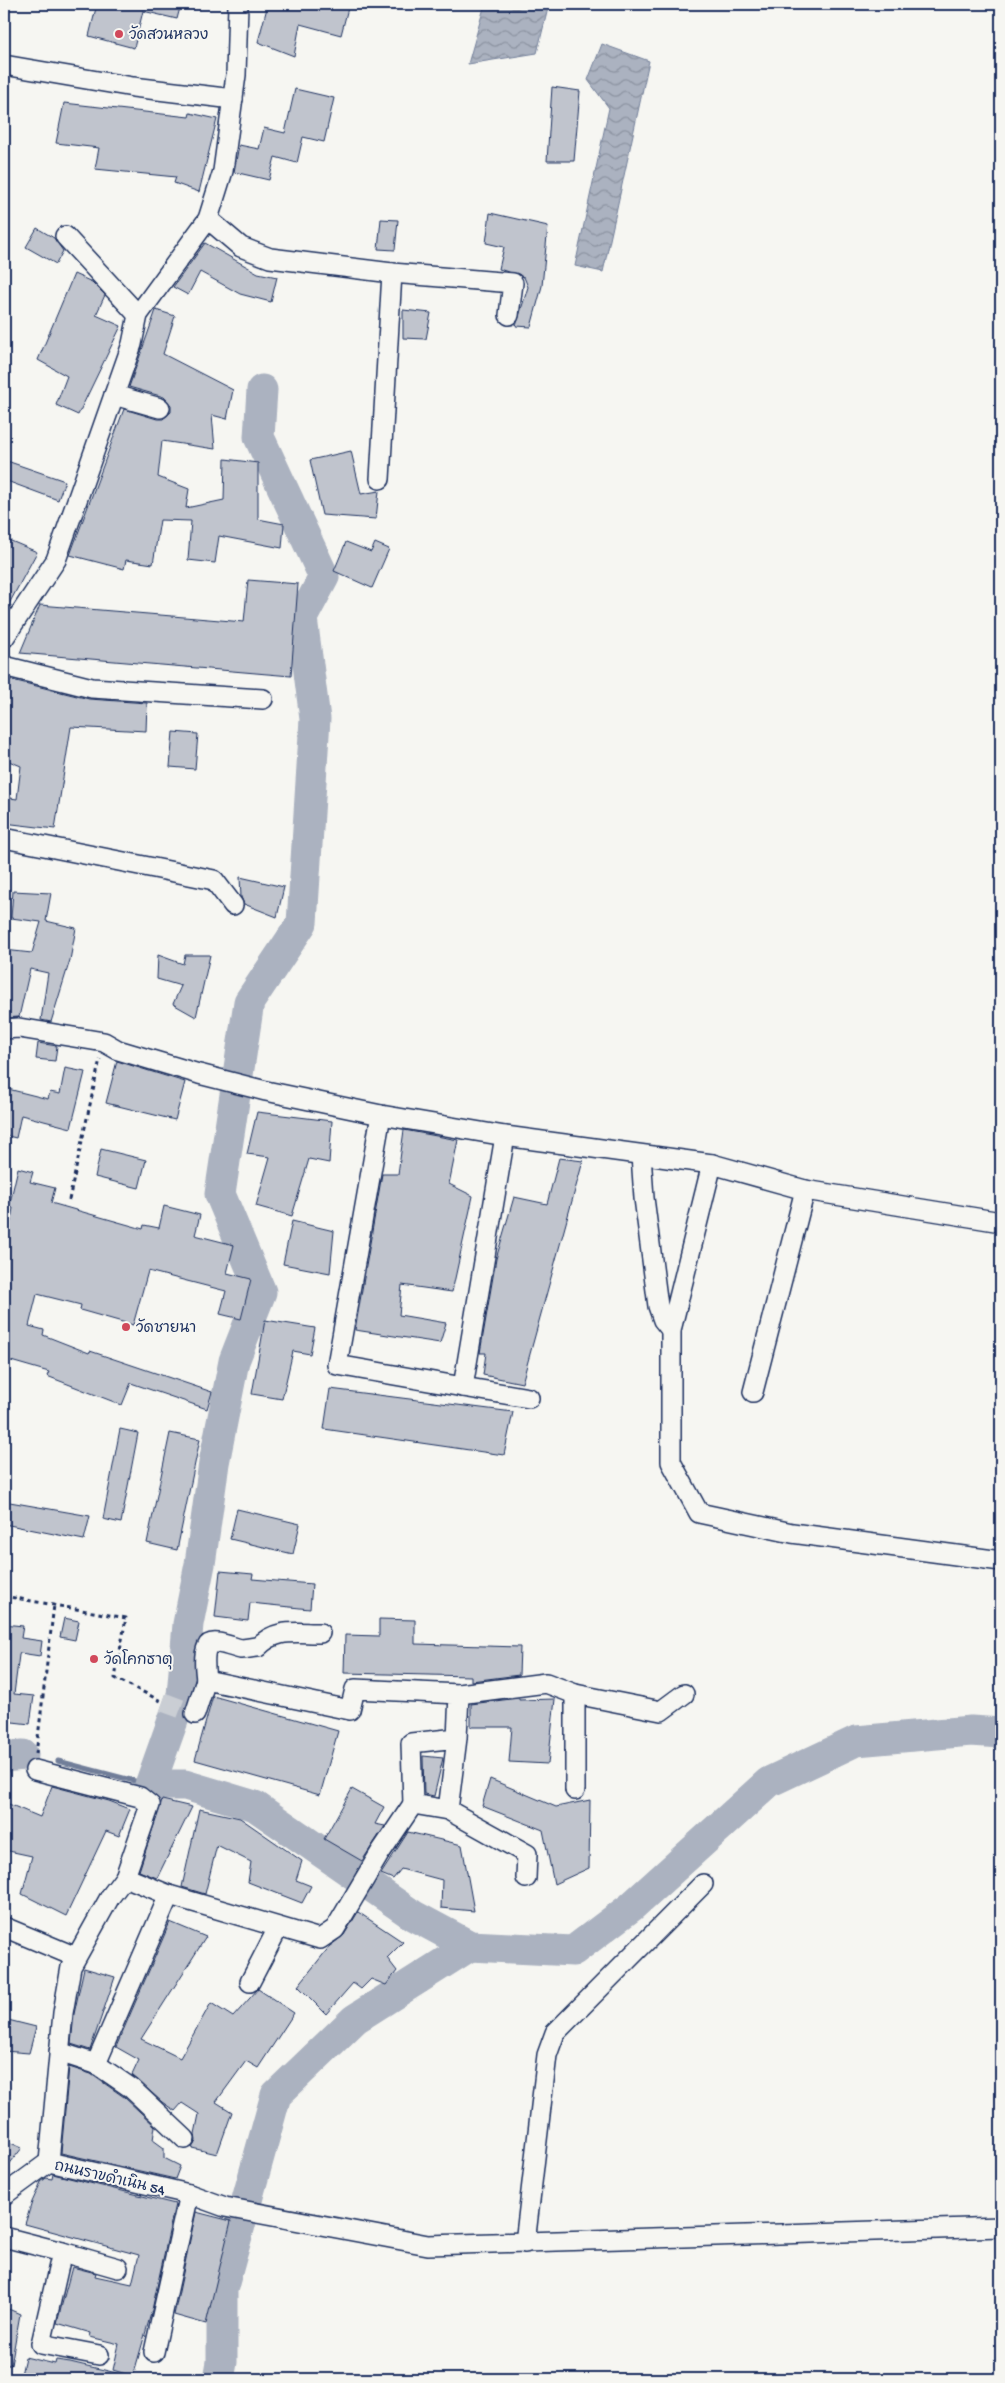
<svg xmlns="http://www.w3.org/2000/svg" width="1005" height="2383" font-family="'Gochi Hand','Playpen Sans Thai',sans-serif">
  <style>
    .water { fill: url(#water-waves); stroke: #717e99 }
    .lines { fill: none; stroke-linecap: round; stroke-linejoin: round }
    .stream { stroke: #717e99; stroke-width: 5 }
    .river { stroke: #abb2c0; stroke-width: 31 }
    .building { fill: #c0c4cd; stroke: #1b2f5e }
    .minor-tunnel { stroke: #caced4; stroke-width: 19; stroke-dasharray: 19 9; stroke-linecap: butt }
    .minor-casing { stroke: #1b2f5e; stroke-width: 22 }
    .path { stroke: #1b2f5e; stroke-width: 3; stroke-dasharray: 4 4; stroke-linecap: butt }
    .minor { stroke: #f6f6f2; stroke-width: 19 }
    .poi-dot { fill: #d1495b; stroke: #f6f6f2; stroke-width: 2 }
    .labels { text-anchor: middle; stroke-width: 4; stroke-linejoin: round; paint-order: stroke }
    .poi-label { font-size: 15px; fill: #1b2f5e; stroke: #f6f6f2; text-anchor: start }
    .street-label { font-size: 15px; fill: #1b2f5e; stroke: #f6f6f2 }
  </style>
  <defs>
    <pattern id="water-waves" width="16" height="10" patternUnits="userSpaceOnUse" patternTransform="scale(1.25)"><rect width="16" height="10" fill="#abb2c0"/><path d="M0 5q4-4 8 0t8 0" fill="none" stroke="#8a919f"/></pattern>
  </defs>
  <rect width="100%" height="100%" fill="#f6f6f2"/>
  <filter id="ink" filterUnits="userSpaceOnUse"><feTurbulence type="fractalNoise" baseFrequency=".02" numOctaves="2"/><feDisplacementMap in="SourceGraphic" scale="10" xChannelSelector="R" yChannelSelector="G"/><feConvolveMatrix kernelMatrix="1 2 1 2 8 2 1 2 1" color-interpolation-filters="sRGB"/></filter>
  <g filter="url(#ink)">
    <g class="water">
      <path d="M485,4h64l-12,49 -69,11z"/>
      <path d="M602,44l47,17 -46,211 -28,-6 34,-158 -21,-28z"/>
    </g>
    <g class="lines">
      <path class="stream" d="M58,1761l92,24"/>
      <g class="river">
        <path d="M262,390l-3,47 65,140 -22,41 13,101 -13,204 -53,79 -29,192 41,98 -27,69 -20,102 -14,101 -12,60 -6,71 -32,90h35l70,21 159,110 56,30 103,5 58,-44 138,-125 87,-41 115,-10 30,2"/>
        <path d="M4,1757l19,-2"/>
        <path d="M219,2379l3,-17v-72l54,-195 79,-76 115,-73"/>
      </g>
    </g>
    <g class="building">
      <path d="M97,4h84l-4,15 -34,-8 -9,37 -45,-12z"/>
      <path d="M268,4h81l-8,31 -41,-11 -6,32 -36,-14z"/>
      <path d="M552,87l28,4 -6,70h-27z"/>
      <path d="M295,89l39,9 -10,44 -21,-5 -6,26 -22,-6 -6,23 -35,-8 5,-27 20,4 5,-21 21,5z"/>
      <path d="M64,103l125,14 1,-4 27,6 -18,73 -25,-9 2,-6 -81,-8 4,-21 -43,-5z"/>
      <path d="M490,213l58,13 -6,60 -11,41 -15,-1 12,-39 -4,-10 -25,-8 5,-22 -18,-4z"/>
      <path d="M381,219l17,1 -3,30 -17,-1z"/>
      <path d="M37,228l17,10 9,13 -7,13 -30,-17z"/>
      <path d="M205,243l53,30 19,4 -6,25 -31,-8 -40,-22 -12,23 -15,-8z"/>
      <path d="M74,274l18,8 13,13 -9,20 25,11 -43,89 -22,-10 11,-29 -29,-16z"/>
      <path d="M156,310l19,6 -12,38 70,36 -6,29 -15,-4 3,34 -53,-8 -4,36 31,12 -3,19 38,-8 1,-41 33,4v56l26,5 -2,24 -63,-12 -4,27 -27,-3 3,-39 -31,-1 -7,44 -27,-4 -2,9 -54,-14 54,-146 33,10h6l8,-7v-7l-7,-8 -35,-10z"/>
      <path d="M403,310l28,3 -5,26 -23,-1z"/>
      <path d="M351,451l10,43 18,-3 -3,28 -54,-4 -12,-55z"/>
      <path d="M4,460l61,21 -7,19 -54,-20z"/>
      <path d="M4,538l33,14 -33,61z"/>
      <path d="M346,542l25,10 4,-9 14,6 -17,39 -38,-17z"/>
      <path d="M248,580l50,4 -7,92 -271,-23 20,-48 204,17z"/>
      <path d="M4,678l85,21 58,4 -1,28 -75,-4 -16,102 -51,-6v-26l13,2 4,-33 -17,-7z"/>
      <path d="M173,732l25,2 -3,35 -25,-2z"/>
      <path d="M240,877l44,10 -7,30 -33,-13 -3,-7z"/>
      <path d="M13,891l38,2 -5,28 30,7 -6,32 -19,62 -10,-2 7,-47 -18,-4 -11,48 -15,1v-68l28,3 9,-31 -30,-4z"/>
      <path d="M158,955l25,9 2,-9h25l-14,62 -23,-13 8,-18 -24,-7z"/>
      <path d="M38,1043l19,3 -2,15 -19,-2z"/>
      <path d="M117,1061l68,21 -10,38 -69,-17z"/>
      <path d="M65,1068l20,4 -14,56 -50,-13 -5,23 -12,-3v-47l44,11 2,-7 10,2z"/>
      <path d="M257,1112l75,9 -3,42 -20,-4 -17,57 -36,-10 14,-49 -23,-3z"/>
      <path d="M404,1130l54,10 -9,44 24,12 -21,96 -50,-7 -3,30 47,8 -6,20 -85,-13 27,-156h16z"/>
      <path d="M101,1149l45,11 -7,28 -44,-11z"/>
      <path d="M559,1158l24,3 -61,222 -39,-8 3,-22h-6l16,-94 18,-62 33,7z"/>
      <path d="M18,1168l15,4 -3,10 25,6 -4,15 92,26 1,-4 15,3 5,-22 36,9 -5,20 39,10 -7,28 24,6 -10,40 -21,-5 6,-23 -78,-20 -15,54 -53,-15 1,-5 -44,-11 -8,32 15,4 -1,5 46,18 1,-2 122,41 -5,17 -76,-26 -9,22 -75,-29 2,-4 -45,-13v-60l3,-12 -3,-1v-38l2,1 7,-41 -4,-1z"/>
      <path d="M292,1221l42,10 -4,42 -47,-9z"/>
      <path d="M265,1320l50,8 -5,26 -17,-3 -11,48 -30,-5z"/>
      <path d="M330,1389l183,23 -9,43 -180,-26z"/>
      <path d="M120,1429l18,4 -17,90 -18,-4z"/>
      <path d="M170,1433l30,6 -23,111 -30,-7z"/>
      <path d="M4,1501l86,15 -6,24 -80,-16z"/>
      <path d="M237,1509l63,15 -7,30 -63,-15z"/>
      <path d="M220,1571l33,3 -1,5 60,5 -2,25 -60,-6 -2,18 -33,-4z"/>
      <path d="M64,1618l15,3 -4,19 -15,-3z"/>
      <path d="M379,1619l36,1v24l105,3 -1,28 -48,6v-5l-127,-3 1,-38 34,1z"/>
      <path d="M4,1624l19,2 -2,12 21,3 -2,15 -20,-3 -1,2 -5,39 20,2 -4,28 -26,-3z"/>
      <path d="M213,1696l125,35 -18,64 -125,-35z"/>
      <path d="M519,1698v2l36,-1 -7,65 -39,-2 3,-35h-41v-23z"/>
      <path d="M423,1756l20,2 -9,38 -10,-2z"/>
      <path d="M490,1779l66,28 34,-7 -1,68 -35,16 -11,-54 -61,-24z"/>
      <path d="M52,1786l57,15 21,8 -11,27 -13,-5 -40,85 -44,-22 10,-38 -28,-6v-48l36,15z"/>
      <path d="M352,1789l32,18 -9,17 10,2 -23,35 -38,-22z"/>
      <path d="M162,1800l30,7 -35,71 -18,-7z"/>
      <path d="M199,1809l41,9 62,43 -6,19 15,6 -9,17 -54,-21 3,-20 -34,-17 -12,49 -23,-7z"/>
      <path d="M408,1832l54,13 12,66 -33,-3 1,-28 -41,-11 -8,10 -12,-5z"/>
      <path d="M358,1912l45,30 -16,16 10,13 -11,14 -15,-6 -10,10 -8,-6 -27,31 -28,-28 32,-40 14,-11z"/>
      <path d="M170,1922l36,15 -65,102 39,19 31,-55 22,14 25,-28 36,24 -36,55 -12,-7 -30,41 16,10 -15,42 -25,-6 4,-7 -1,-7 4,-20 -17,-11 -7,8 -13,-9 -30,-27 7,-15 -23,-13z"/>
      <path d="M84,1968l31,9 -25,73 -19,-6 3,-30z"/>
      <path d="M4,2019l32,8 -7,26 -25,-2z"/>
      <path d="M69,2067l22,7 33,23 31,29 -2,14 11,8v10l16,8 -5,13 -114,-26z"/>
      <path d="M4,2140l18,8 -18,23z"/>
      <path d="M53,2174l122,30 -23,106 -19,66 -20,-6 6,-26 -29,-7 1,-4 -34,-10 15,-56 24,6 -1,3 37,8 7,-29 -114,-31 7,-22 9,-20 5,-4 6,1z"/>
      <path d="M196,2212l35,9 -25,103 -32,-9z"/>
      <path d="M4,2307l16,7 -9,51h-7z"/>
      <path d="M25,2357l30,7 1,-4 14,2 51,12v5h-101z"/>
    </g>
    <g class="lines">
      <path class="minor-tunnel" d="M163,1702l32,12"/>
      <defs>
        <g id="minor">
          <path d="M4,65l129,22 100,12"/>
          <path d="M208,219l33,28 29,11 122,15 -12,206"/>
          <path d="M65,236l73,79"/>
          <path d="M392,273l121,10 -4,32"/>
          <path d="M114,395l46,13"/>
          <path d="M4,638l52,-78 76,-216 6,-29 70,-96 15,-48 13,-96 2,-71"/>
          <path d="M4,666l88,22 171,11"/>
          <path d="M4,838l210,42 19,25"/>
          <path d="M4,1029l15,-1 85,14 14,8 81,24 67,17 115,24 124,21 207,28 93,26 196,32"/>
          <path d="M381,1115l-44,250 126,22 42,-251"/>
          <path d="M641,1155l3,43 14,108 5,14 8,10"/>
          <path d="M712,1164l-41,166v132l28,51 93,20 209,28"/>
          <path d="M463,1387l66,11"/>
          <path d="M753,1392l52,-202"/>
          <path d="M206,1680c-1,-10 -3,-24 1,-33 4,-10 27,1 34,2 5,0 11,-2 17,-2 18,-19 37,-14 62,-14"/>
          <path d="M459,1694l87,-11 29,11 86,17 23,-17"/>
          <path d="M575,1694v96"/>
          <path d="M195,1714l11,-34 144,30 5,-21 104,5 -2,44 -46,5 2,61 35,6 9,-72"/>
          <path d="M35,1770l105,27 10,8 -25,72"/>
          <path d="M448,1810l79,44 -1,24"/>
          <path d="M4,1927l72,30"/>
          <path d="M250,1982l28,-54"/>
          <path d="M59,2052l37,12 35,24 54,51"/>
          <path d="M96,2064l73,-169"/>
          <path d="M49,2162l14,-149 8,-46 39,-70 15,-20 44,18 151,44 15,-10 45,-76 33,-49"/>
          <path d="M4,2195l45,-33 140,32 36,13 203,38 573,-18"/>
          <path d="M4,2237l58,15 -21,92 58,11"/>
          <path d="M525,2243l22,-188 8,-22 148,-149"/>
          <path d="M62,2252l56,16"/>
          <path d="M154,2352l35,-158"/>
        </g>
      </defs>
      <use href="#minor" class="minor-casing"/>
      <g class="path">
        <path d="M69,1200l31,-141"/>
        <path d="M4,1596l122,22 -11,60 48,24"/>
        <path d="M36,1754l18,-149"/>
      </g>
      <use href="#minor" class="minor"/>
    </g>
  </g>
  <g class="poi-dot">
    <circle cx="119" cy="34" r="5"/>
    <circle cx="126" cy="1327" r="5"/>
    <circle cx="94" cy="1659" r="5"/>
  </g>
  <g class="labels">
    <g class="poi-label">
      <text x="129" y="39">วัดสวนหลวง</text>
      <text x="136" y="1332">วัดชายนา</text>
      <text x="104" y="1664">วัดโคกธาตุ</text>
    </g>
    <g class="street-label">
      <text transform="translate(110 2177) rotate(13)" y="5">ถนนราขดำเนิน 54</text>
    </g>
  </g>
  <rect width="1005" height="2383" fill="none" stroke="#f6f6f2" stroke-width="20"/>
  <rect x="10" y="10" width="985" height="2363" fill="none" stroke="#1b2f5e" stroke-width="2" filter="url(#ink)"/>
</svg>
